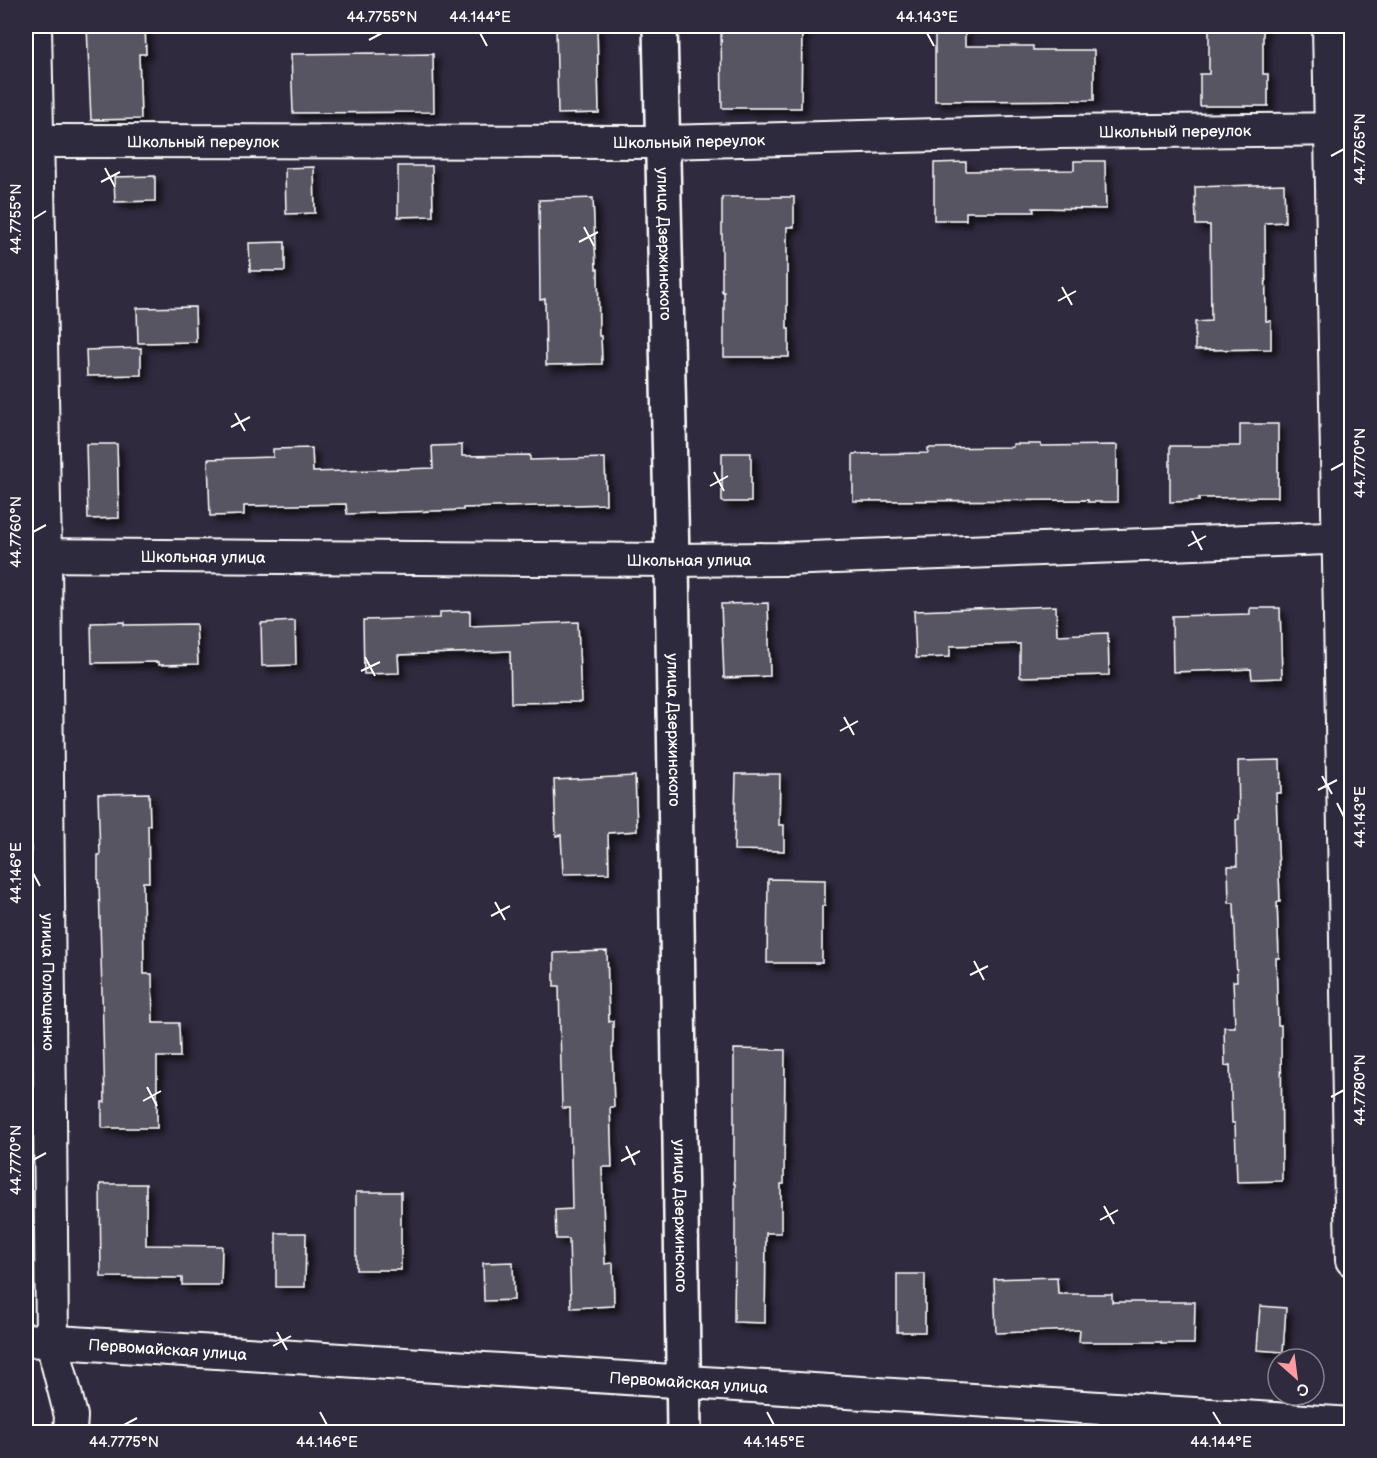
<svg xmlns="http://www.w3.org/2000/svg" width="1377" height="1458" font-family="'Balsamiq Sans',sans-serif">
  <style>
    .building { fill: #595564; stroke: #fff; stroke-width: 1.5; filter: url(#shadow) }
    .lines { fill: none; stroke-linecap: round; stroke-linejoin: round }
    .street-casing { stroke: #fff; stroke-width: 36 }
    .secondary-casing { stroke: #fff; stroke-width: 38 }
    .street { stroke: #2f2a3d; stroke-width: 32 }
    .secondary { stroke: #2f2a3d; stroke-width: 33 }
    .ticks { fill: none; stroke: #fff; stroke-width: 2 }
    .labels { text-anchor: middle; stroke-width: 5; stroke-linejoin: round; paint-order: stroke }
    .street-label { font-size: 16px; fill: #fff; stroke: #2f2a3d }
    .neatline { fill: none; stroke: #fff; stroke-width: 2 }
    .ticks-label { font-size: 15px; text-anchor: middle; fill: #fff }
  </style>
  <defs>
    <filter id="shadow"><feDropShadow dx="5.5" dy="5.5" stdDeviation="3" flood-color="#0009"/></filter>
  </defs>
  <rect width="100%" height="100%" fill="#2f2a3d"/>
  <filter id="ink" filterUnits="userSpaceOnUse"><feTurbulence type="fractalNoise" baseFrequency=".0167" numOctaves="2"/><feDisplacementMap in="SourceGraphic" scale="12" xChannelSelector="R" yChannelSelector="G"/><feConvolveMatrix kernelMatrix="1 2 1 2 8 2 1 2 1" color-interpolation-filters="sRGB"/></filter>
  <g filter="url(#ink)">
    <g class="building">
      <path d="M87,26h58l1,28h-7l2,65 -50,1z"/>
      <path d="M556,26h41l2,87 -41,1z"/>
      <path d="M721,26h81l-1,82h-79z"/>
      <path d="M1209,26h54v48h5v32h-68v-32h9z"/>
      <path d="M935,29h30v17h68v4h61v50l-159,1z"/>
      <path d="M376,53v2l57,-1 1,58 -141,1 -2,-59z"/>
      <path d="M1074,161h31l1,48 -73,-1 1,4h-68v8h-32v-57l32,-1v9l108,-1z"/>
      <path d="M398,166h34l1,50 -35,1z"/>
      <path d="M314,167l1,46 -29,1 -1,-46z"/>
      <path d="M155,176v25l-40,1 -1,-25z"/>
      <path d="M1284,184l1,38 -20,1 1,98h5v28l-76,1v-28l16,-1 -1,-96h-14l-1,-38z"/>
      <path d="M722,197h72v30h-7v102h2v28h-65v-65h-2z"/>
      <path d="M593,198l3,71h2l1,67h2l1,28 -56,1 -1,-66 -5,1 -1,-100z"/>
      <path d="M285,242v29h-35l-1,-28z"/>
      <path d="M195,307l1,35 -58,1 -1,-35z"/>
      <path d="M141,348v27l-54,1 -1,-26z"/>
      <path d="M1240,424h38v73l-79,1v3l-29,1v-56h70z"/>
      <path d="M86,444h31l2,74 -31,1z"/>
      <path d="M1013,444h28v2l76,-1v57h-29v-2l-235,1v-47l75,-1v-5l85,-1z"/>
      <path d="M462,445v11l68,-1v5l75,-2 1,46 -143,4v2l-116,4 -1,-10 -102,2v9l-34,1 -2,-57 65,-2v-8l39,-1 1,24 120,-4 -1,-22z"/>
      <rect x="722" y="453" width="29" height="49"/>
      <path d="M768,603l2,73 -46,2 -3,-74z"/>
      <path d="M1056,606l1,29 51,-2 1,42 -89,2v-33l-70,2v11l-34,1 -2,-47z"/>
      <path d="M1250,608h30l2,70 -30,1 -1,-10 -78,3 -1,-56 78,-2z"/>
      <path d="M470,611v15l108,-4 3,80 -70,1 -1,-52 -112,4 1,18 -35,1 -1,-54 77,-2v-6z"/>
      <path d="M295,621l1,44 -34,1 -1,-43z"/>
      <path d="M124,622v3l72,-1 2,40 -39,1v-3l-67,1 -1,-40z"/>
      <path d="M1280,760l1,33h-5l4,109h-3l2,56h-3l2,67h3l1,156 -45,1 -2,-59h-3l-2,-58 -5,1 -1,-39h11l-2,-46h4l-3,-78h-5l-1,-37h9l-1,-46 3,-1 -1,-58z"/>
      <path d="M736,774h44l-1,51h5v26l-50,-1z"/>
      <path d="M635,776l2,55 -29,2 1,40 -46,1 -2,-39 -5,1 -2,-56z"/>
      <path d="M149,793l1,32h-2l1,57h-6l1,92h8l1,49h26l1,34h-23v71h-55v-26h3l-6,-219h-1v-28h2l-2,-61z"/>
      <path d="M768,879l57,1v26h-3v57h-55z"/>
      <path d="M607,951l2,71 4,-1v27h-1l2,59h-4l2,60h-10l3,97 8,-1 1,43 -43,2 -2,-69h-13l-1,-29 17,-1 -2,-101h-8l-3,-122h-5v-33z"/>
      <path d="M734,1049l51,1 -1,134h-3v49h-15l-1,90 -31,-1 1,-89v-49h-1z"/>
      <path d="M100,1184h46v61l76,1 -1,39h-39v-7l-81,-1z"/>
      <rect x="356" y="1192" width="45" height="78"/>
      <path d="M276,1233h30l-1,54h-29z"/>
      <path d="M513,1262l1,38 -30,1 -1,-38z"/>
      <rect x="897" y="1274" width="28" height="58"/>
      <path d="M1057,1277l1,17h54v8h83l-1,42h-33v-2h-82l1,-12 -84,3 -2,-54z"/>
      <path d="M1260,1306l26,2 -3,44 -26,-2z"/>
    </g>
    <g class="lines">
      <defs>
        <g id="street">
          <path id="s1" d="M35,26l10,528 7,788 19,74 -1,16"/>
          <path d="M1329,26l23,1234"/>
          <path id="s2" d="M26,141l637,1 395,-10 294,-3"/>
          <path id="s3" d="M26,555l646,5 112,-1 568,-22"/>
          <path id="s4" d="M26,1340l1326,84"/>
        </g>
        <g id="secondary">
          <path id="s5" d="M660,26l12,534 12,872"/>
        </g>
      </defs>
      <use href="#street" class="street-casing"/>
      <use href="#secondary" class="secondary-casing"/>
      <use href="#street" class="street"/>
      <use href="#secondary" class="secondary"/>
    </g>
  </g>
  <path class="ticks" d="M480,33l7,13M927,33l7,13M369,40l13,-7M1331,156l13,-7M105,168l10,19M101,182l19,-10M33,219l13,-8M584,227l10,19M579,242l19,-10M1062,287l10,18M1058,301l18,-10M235,413l10,18M231,427l19,-10M1331,470l13,-7M714,472l10,19M710,486l18,-10M1192,531l10,19M33,532l13,-7M1188,546l18,-10M365,657l10,19M361,671l19,-9M844,717l10,18M840,731l18,-10M1322,776l10,18M1318,790l19,-10M1337,803l7,14M33,873l7,13M495,902l10,18M491,916l19,-10M974,961l10,19M970,975l18,-9M147,1087l10,19M1331,1097l13,-7M143,1101l18,-10M626,1146l9,19M33,1160l13,-7M621,1161l19,-10M1104,1206l10,18M1100,1220l18,-10M277,1332l10,18M273,1346l18,-10M320,1412l7,13M767,1412l7,13M1213,1412l8,13M124,1425l13,-7"/>
  <g class="labels">
    <g class="street-label">
      <text dy="6" stroke="none"><textPath href="#s2" startOffset="1149">Школьный переулок</textPath></text>
      <text dy="6" stroke="none"><textPath href="#s2" startOffset="663">Школьный переулок</textPath></text>
      <text dy="6" stroke="none"><textPath href="#s2" startOffset="177">Школьный переулок</textPath></text>
      <text dy="6" stroke="none"><textPath href="#s5" startOffset="218">улица Дзержинского</textPath></text>
      <text dy="6" stroke="none"><textPath href="#s3" startOffset="177">Школьная улица</textPath></text>
      <text dy="6" stroke="none"><textPath href="#s3" startOffset="663">Школьная улица</textPath></text>
      <text dy="6" stroke="none"><textPath href="#s5" startOffset="704">улица Дзержинского</textPath></text>
      <text dy="6" stroke="none"><textPath href="#s1" startOffset="956">улица Полющенко</textPath></text>
      <text dy="6" stroke="none"><textPath href="#s5" startOffset="1190">улица Дзержинского</textPath></text>
      <text dy="6" stroke="none"><textPath href="#s4" startOffset="142">Первомайская улица</textPath></text>
      <text dy="6" stroke="none"><textPath href="#s4" startOffset="664">Первомайская улица</textPath></text>
    </g>
  </g>
  <rect width="1377" height="1458" fill="none" stroke="#2f2a3d" stroke-width="66"/>
  <g transform="translate(1296 1377) rotate(152)"><circle r="28" fill="#2f2a3d" stroke="#827f8b" stroke-width="1.5"/>
  <path d="M0-4.5L10 22L0 15L-10 22Z" fill="#ff9aa2"/>
  <text y="-9" font-size="16" font-weight="bold" text-anchor="middle" fill="#ffffff">С</text>
  </g>
  <rect x="33" y="33" width="1311" height="1392" class="neatline"/>
  <g class="ticks-label">
    <text x="382" y="22">44.7755°N</text>
    <text x="480" y="22">44.144°E</text>
    <text x="927" y="22">44.143°E</text>
    <text transform="translate(1360 149) rotate(-90)" y="5">44.7765°N</text>
    <text transform="translate(16 219) rotate(-90)" y="5">44.7755°N</text>
    <text transform="translate(1360 463) rotate(-90)" y="5">44.7770°N</text>
    <text transform="translate(16 532) rotate(-90)" y="5">44.7760°N</text>
    <text transform="translate(1360 817) rotate(-90)" y="5">44.143°E</text>
    <text transform="translate(16 873) rotate(-90)" y="5">44.146°E</text>
    <text transform="translate(1360 1090) rotate(-90)" y="5">44.7780°N</text>
    <text transform="translate(16 1160) rotate(-90)" y="5">44.7770°N</text>
    <text x="124" y="1447">44.7775°N</text>
    <text x="327" y="1447">44.146°E</text>
    <text x="774" y="1447">44.145°E</text>
    <text x="1221" y="1447">44.144°E</text>
  </g>
</svg>
